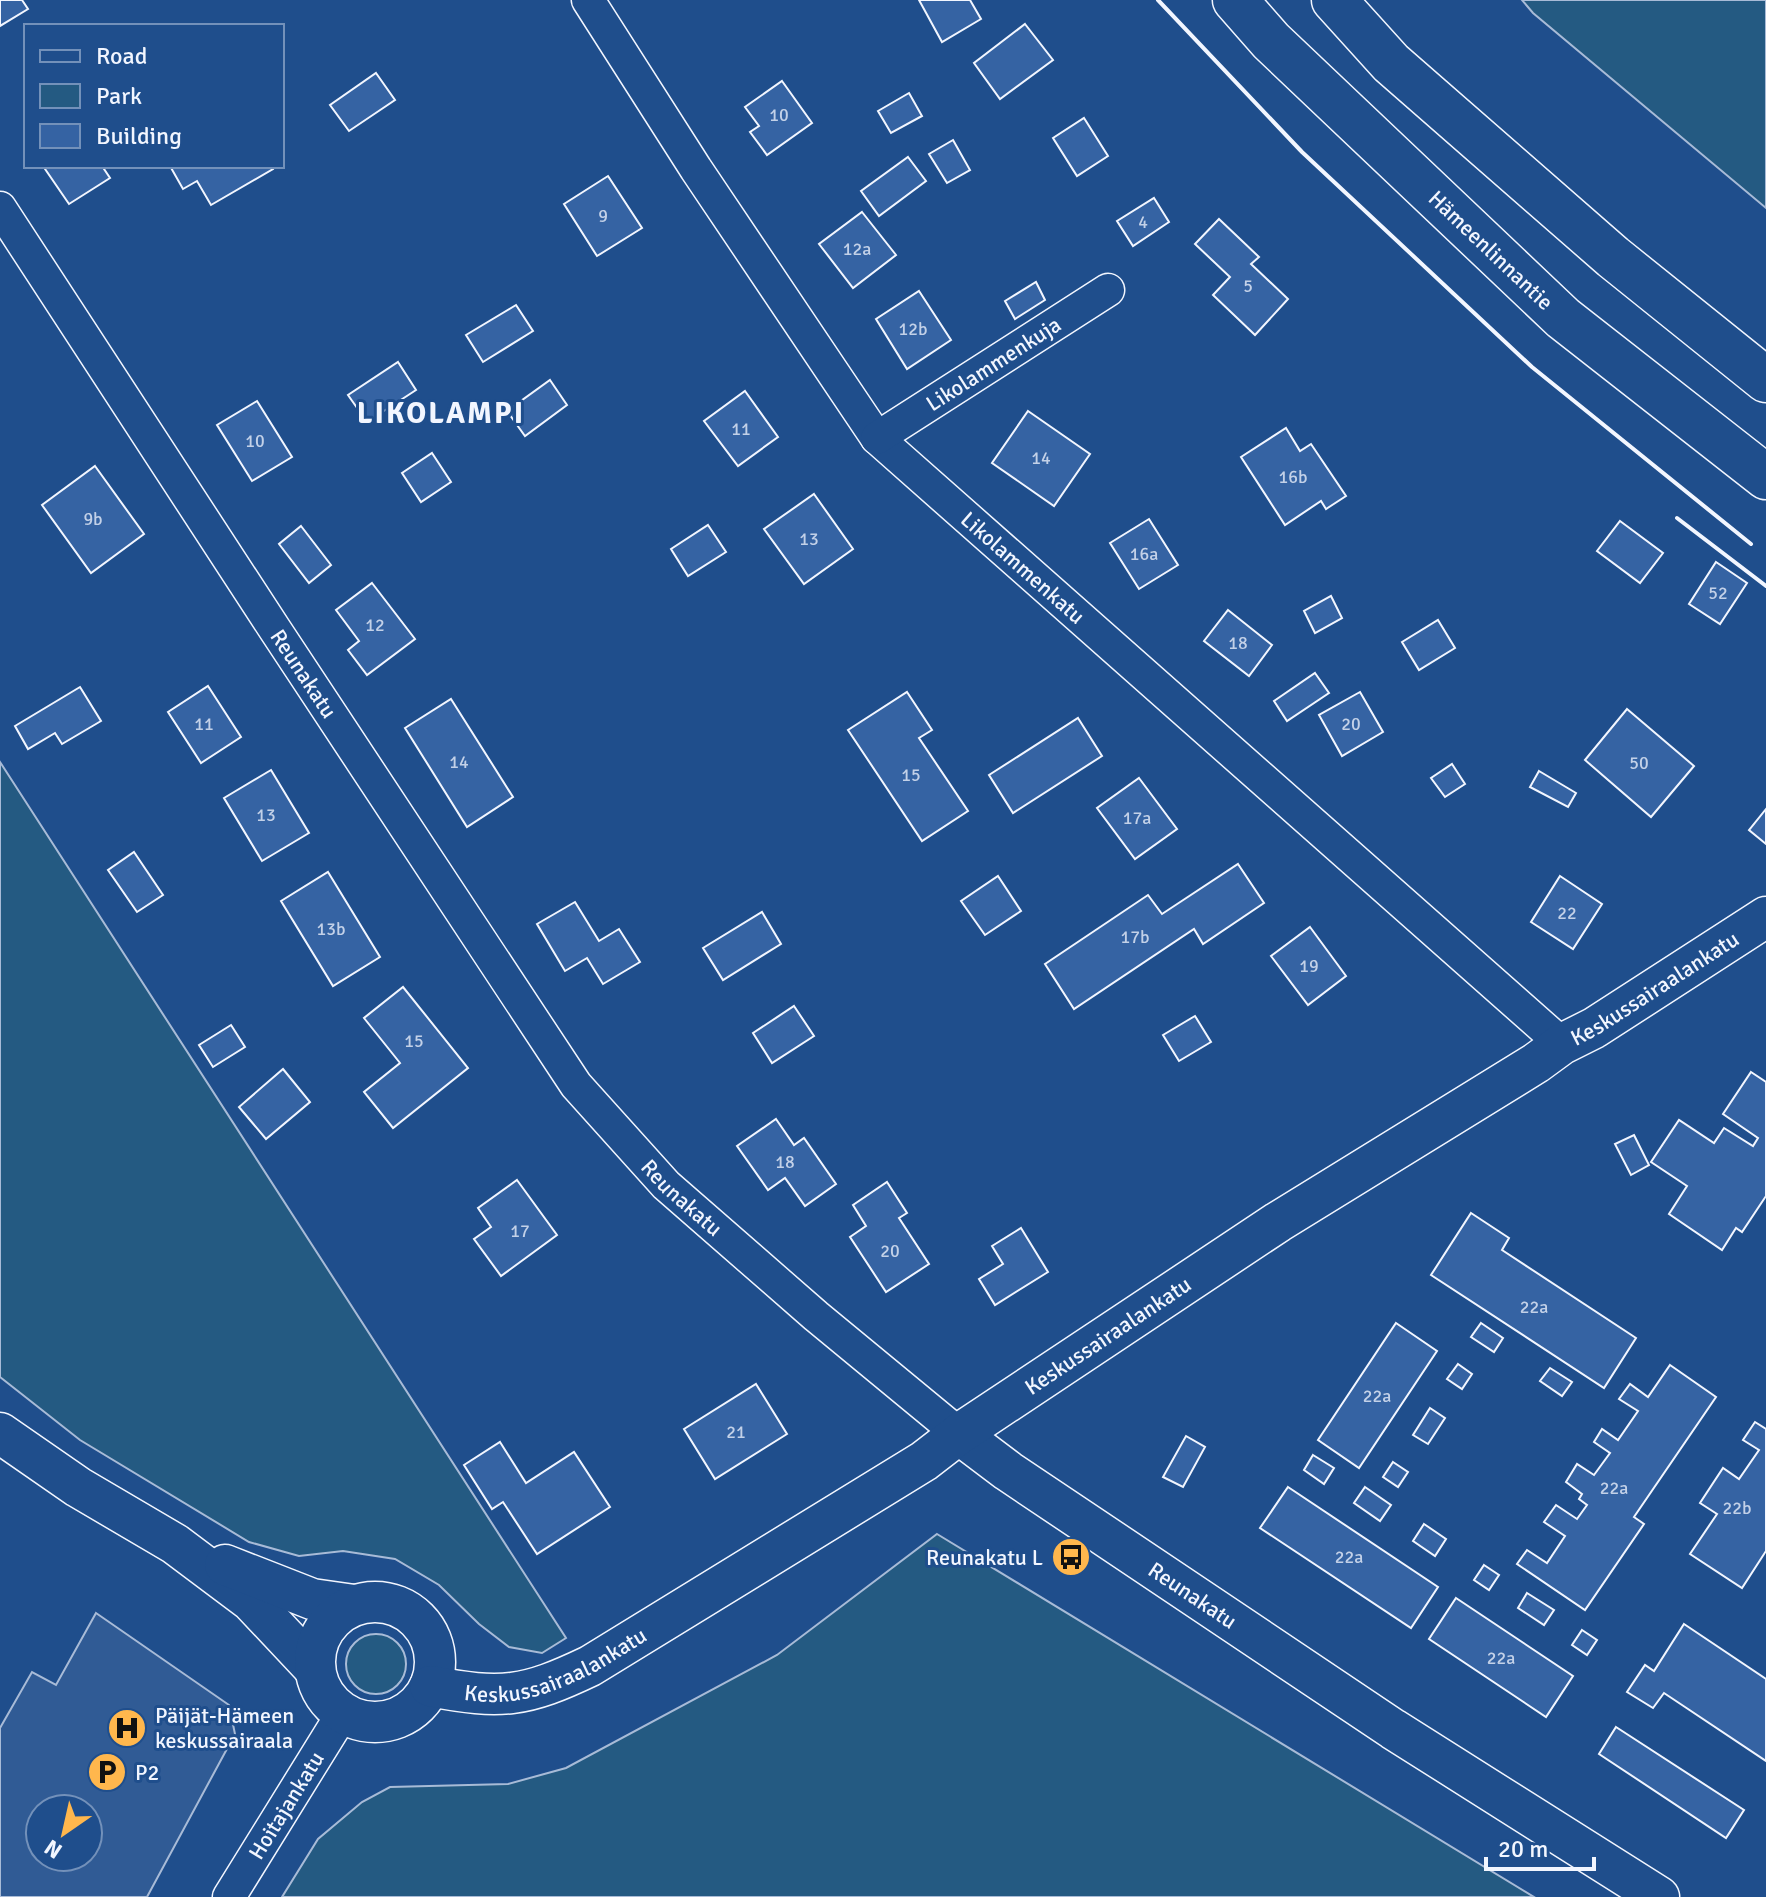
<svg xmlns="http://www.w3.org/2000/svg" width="1766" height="1897" font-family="Signika,sans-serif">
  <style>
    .green { fill: #245a82; stroke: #a8bbd7; stroke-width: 2 }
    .parking { fill: #305b95; stroke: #a8bbd7; stroke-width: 2; fill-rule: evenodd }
    .building { fill: #3563a3; stroke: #f2f6ff; stroke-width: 2 }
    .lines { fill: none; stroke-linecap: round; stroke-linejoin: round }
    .minor-casing { stroke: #f2f6ff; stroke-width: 35 }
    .tertiary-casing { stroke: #f2f6ff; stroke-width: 43 }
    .primary-casing { stroke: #f2f6ff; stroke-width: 47 }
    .minor { stroke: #1f4e8c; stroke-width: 32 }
    .tertiary { stroke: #1f4e8c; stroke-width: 40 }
    .primary { stroke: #1f4e8c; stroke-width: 44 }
    .wall { stroke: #f2f6ff; stroke-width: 4 }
    .labels { text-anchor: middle; stroke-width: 6; stroke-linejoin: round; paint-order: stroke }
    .number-label { font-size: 18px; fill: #c3d1e8 }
    .street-label { font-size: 22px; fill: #f2f6ff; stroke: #1f4e8c }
    .poi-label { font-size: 22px; fill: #f2f6ff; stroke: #1f4e8c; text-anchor: start }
    .district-label { font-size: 30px; font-weight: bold; letter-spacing: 2px; fill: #f2f6ff; stroke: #1f4e8c }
  </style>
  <rect width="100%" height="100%" fill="#1f4e8c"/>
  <g class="green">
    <path d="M1522,0h244v208l-233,-195z"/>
    <path d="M0,762l566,876 -24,15 -33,-6 -30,-23 -40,-39 -44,-26 -52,-8 -44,5 -50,-14 -169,-102 -80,-63z"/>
    <path d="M937,1534l597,363h-1252l36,-58 44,-37 28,-15 118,-3 58,-16 211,-113z"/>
    <circle cx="376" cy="1664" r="30"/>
  </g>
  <path class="parking" d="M96,1613l133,92 6,29 -88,163h-147v-169l32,-56 24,13zM40,1809h48v48h-48z"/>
  <g class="building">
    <path d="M0,0h22l6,9 -28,17z"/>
    <path d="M919,0h51l11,19 -39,23z"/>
    <path d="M1025,24l28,36 -53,39 -26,-36z"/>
    <path d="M376,73l19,27 -46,31 -19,-26z"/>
    <path d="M782,81l30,42 -45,32 -17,-23 9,-6 -14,-19z"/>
    <path d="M909,93l13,23 -31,17 -13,-22z"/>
    <path d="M1084,118l24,38 -31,20 -24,-38z"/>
    <path d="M953,140l17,30 -23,13 -18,-29z"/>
    <path d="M908,157l18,24 -47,35 -18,-25z"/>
    <path d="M43,166h59l8,12 -41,26z"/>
    <path d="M170,166h102l1,3 -62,36 -14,-24 -14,8z"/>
    <path d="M608,176l34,52 -45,28 -33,-52z"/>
    <path d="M1154,198l15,24 -36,24 -16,-25z"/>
    <path d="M862,212l34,43 -43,33 -34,-44z"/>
    <path d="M1219,219l40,38 -8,7 37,35 -33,36 -42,-40 17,-18 -35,-33z"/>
    <path d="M1036,282l9,18 -30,19 -10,-18z"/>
    <path d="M919,291l32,49 -44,29 -31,-50z"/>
    <path d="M516,305l17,26 -50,31 -17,-27z"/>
    <path d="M398,362l18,28 -49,32 -19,-27z"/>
    <path d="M550,380l17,25 -42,31 -18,-25z"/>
    <path d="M745,391l33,46 -40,29 -34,-45z"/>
    <path d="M257,401l35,56 -40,24 -35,-56z"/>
    <path d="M1028,411l62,43 -36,52 -62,-43z"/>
    <path d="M1286,428l14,23 11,-7 35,52 -20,13 -5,-8 -36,24 -44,-68z"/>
    <path d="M432,453l19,29 -30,20 -19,-29z"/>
    <path d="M95,466l49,68 -53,39 -49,-68z"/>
    <path d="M814,494l39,55 -49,35 -40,-55z"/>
    <path d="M1149,519l29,46 -39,24 -29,-46z"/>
    <path d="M1620,521l43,32 -23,30 -43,-32z"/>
    <path d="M708,525l18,27 -38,24 -17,-27z"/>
    <path d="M301,526l30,39 -22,18 -30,-39z"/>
    <path d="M1716,562l31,21 -27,41 -31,-20z"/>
    <path d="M372,583l43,56 -48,36 -19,-25 11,-9 -23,-31z"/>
    <path d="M1331,596l11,22 -27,15 -11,-22z"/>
    <path d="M1228,610l44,35 -23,31 -45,-35z"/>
    <path d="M1438,620l17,28 -36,22 -17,-28z"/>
    <path d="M1315,673l14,20 -42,28 -13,-20z"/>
    <path d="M208,686l33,51 -40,26 -33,-51z"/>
    <path d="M80,687l21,34 -39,23 -7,-11 -27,16 -13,-23z"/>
    <path d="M907,692l25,38 -13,8 49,73 -46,30 -74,-111z"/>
    <path d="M1360,692l23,40 -41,24 -23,-41z"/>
    <path d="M451,699l62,98 -46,30 -62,-99z"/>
    <path d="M1627,709l67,57 -43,51 -66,-57z"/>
    <path d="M1078,718l24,38 -89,57 -24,-38z"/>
    <path d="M1452,764l13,20 -20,13 -14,-19z"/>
    <path d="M271,770l38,63 -47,28 -38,-63z"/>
    <path d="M1539,771l37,22 -8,14 -38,-20z"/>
    <path d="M1139,778l38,51 -42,30 -38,-51z"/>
    <path d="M1766,809v35l-17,-14z"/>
    <path d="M134,852l29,43 -26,17 -29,-42z"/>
    <path d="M1238,864l26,39 -61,41 -9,-15 -120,80 -29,-45 103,-69 14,19z"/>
    <path d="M328,872l52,85 -47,29 -52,-85z"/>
    <path d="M998,876l23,35 -36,24 -24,-34z"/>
    <path d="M1560,876l42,28 -29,45 -42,-27z"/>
    <path d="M575,902l24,39 20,-12 21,33 -37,22 -16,-26 -22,13 -28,-47z"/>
    <path d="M762,912l19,32 -58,36 -20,-32z"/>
    <path d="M1310,927l36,49 -38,29 -37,-49z"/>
    <path d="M403,987l65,81 -75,60 -29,-36 36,-29 -36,-45z"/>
    <path d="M794,1006l20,30 -42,27 -19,-30z"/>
    <path d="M1195,1016l16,26 -32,19 -16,-26z"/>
    <path d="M231,1025l14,22 -32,20 -14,-22z"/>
    <path d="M283,1069l27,33 -44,37 -27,-32z"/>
    <path d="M1751,1072l15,10v114l-24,36 -6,-4 -14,22 -53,-36 18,-28 -36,-24 28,-42 35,23 10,-15 29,18 5,-8 -35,-24z"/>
    <path d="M776,1119l18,26 10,-7 32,46 -31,22 -20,-28 -17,12 -31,-44z"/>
    <path d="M1634,1135l15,30 -18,10 -16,-31z"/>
    <path d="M517,1180l40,55 -56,41 -27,-37 17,-12 -13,-19z"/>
    <path d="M887,1182l20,31 -8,5 30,46 -43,28 -36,-55 16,-11 -13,-21z"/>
    <path d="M1471,1213l38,25 -7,12 134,88 -32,50 -173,-113z"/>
    <path d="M1021,1228l27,44 -53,33 -16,-26 24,-15 -11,-18z"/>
    <path d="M1396,1323l41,28 -78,117 -41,-28z"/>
    <path d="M1481,1323l22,15 -9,14 -23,-15z"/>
    <path d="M1458,1364l14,10 -10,15 -15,-10z"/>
    <path d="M1670,1365l46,32 -82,120 10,7 -59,86 -68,-46 10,-14 20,13 18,-27 -21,-14 12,-17 21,14 10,-14 -8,-6 3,-5 -16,-12 11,-18 17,11 16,-22 -16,-11 8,-13 16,11 20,-29 -19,-12 11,-15 18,13z"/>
    <path d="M1550,1368l22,14 -10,14 -22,-15z"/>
    <path d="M756,1384l31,50 -72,45 -31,-50z"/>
    <path d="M1430,1408l15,10 -17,26 -15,-9z"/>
    <path d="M1755,1422l11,7v122l-24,37 -52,-34 27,-40 -17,-11 23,-35 16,11 20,-29 -16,-10z"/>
    <path d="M1186,1436l19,11 -22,40 -20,-10z"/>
    <path d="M500,1442l26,41 48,-31 36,55 -73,47 -34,-52 -11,7 -28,-44z"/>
    <path d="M1313,1455l21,13 -10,16 -20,-14z"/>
    <path d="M1393,1462l15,10 -10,15 -15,-10z"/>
    <path d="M1288,1487l150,100 -27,41 -151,-100z"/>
    <path d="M1365,1487l26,18 -11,16 -26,-18z"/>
    <path d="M1424,1524l22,15 -11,17 -22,-15z"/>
    <path d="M1484,1565l15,10 -10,15 -15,-10z"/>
    <path d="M1527,1593l27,17 -10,15 -26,-17z"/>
    <path d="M1456,1598l117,78 -27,41 -117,-78z"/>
    <path d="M1684,1624l82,55v82l-102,-68 -11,15 -26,-16 18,-27 9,6z"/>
    <path d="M1582,1630l15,10 -10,15 -15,-10z"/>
    <path d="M1616,1727l128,83 -18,28 -127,-84z"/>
  </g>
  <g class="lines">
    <defs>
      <g id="minor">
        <path id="s1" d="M588,0l108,169 181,269 685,606"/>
        <path id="s2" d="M0,208l274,420 302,457 90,100 150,131 143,118"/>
        <path id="s3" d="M877,438l231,-148"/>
        <path id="s4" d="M229,1897l114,-184"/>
      </g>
      <g id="tertiary">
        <path d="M0,1433l78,54 97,57 76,57 64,68"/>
        <path id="s5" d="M959,1434l49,37 385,258 266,168"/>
        <path d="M225,1565l87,34 42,6"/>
        <circle cx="375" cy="1662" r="60"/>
        <path id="s6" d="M430,1686c72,14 95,11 160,-20l334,-205 35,-27 319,-212 258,-159 26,-19 32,-16 172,-111"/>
      </g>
      <g id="primary">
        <path id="s7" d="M1235,0l36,41 292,277 203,159"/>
        <path d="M1334,0l57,63 222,194 153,123"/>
      </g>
    </defs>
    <use href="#minor" class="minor-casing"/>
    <use href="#tertiary" class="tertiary-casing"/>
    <use href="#primary" class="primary-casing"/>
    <use href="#minor" class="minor"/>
    <use href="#tertiary" class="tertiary"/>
    <use href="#primary" class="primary"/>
    <g class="wall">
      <path d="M1158,0l144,152 230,215 219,177"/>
      <path d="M1677,518l89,68"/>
    </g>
  </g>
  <defs>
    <symbol id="bus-disc" viewBox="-11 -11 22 22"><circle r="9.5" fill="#ffb74d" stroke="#1f4e8c"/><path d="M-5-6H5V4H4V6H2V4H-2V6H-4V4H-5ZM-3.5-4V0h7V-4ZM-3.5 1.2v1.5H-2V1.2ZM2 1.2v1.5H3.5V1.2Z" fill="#111"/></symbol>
    <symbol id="hospital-disc" viewBox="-11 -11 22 22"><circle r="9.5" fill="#ffb74d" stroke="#1f4e8c"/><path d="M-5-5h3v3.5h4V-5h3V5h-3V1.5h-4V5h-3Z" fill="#111"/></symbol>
    <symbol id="parking-disc" viewBox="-11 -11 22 22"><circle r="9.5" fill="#ffb74d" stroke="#1f4e8c"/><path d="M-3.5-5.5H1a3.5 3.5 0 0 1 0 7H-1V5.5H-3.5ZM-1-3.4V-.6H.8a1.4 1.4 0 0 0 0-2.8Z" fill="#111"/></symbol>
  </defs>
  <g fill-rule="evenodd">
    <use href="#bus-disc" x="1049" y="1535" width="44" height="44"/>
    <use href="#hospital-disc" x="105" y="1706" width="44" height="44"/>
    <use href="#parking-disc" x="85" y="1750" width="44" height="44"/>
  </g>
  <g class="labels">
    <g class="number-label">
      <text x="779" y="121">10</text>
      <text x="603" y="222">9</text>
      <text x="1143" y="228">4</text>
      <text x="857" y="255">12a</text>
      <text x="1248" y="292">5</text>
      <text x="913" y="335">12b</text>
      <text x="741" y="435">11</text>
      <text x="255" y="447">10</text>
      <text x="1041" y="464">14</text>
      <text x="1293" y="483">16b</text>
      <text x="93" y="525">9b</text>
      <text x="809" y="545">13</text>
      <text x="1144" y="560">16a</text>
      <text x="1718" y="599">52</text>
      <text x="375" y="631">12</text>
      <text x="1238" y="649">18</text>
      <text x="204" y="730">11</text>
      <text x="1351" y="730">20</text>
      <text x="459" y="768">14</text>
      <text x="1639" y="769">50</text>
      <text x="911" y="781">15</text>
      <text x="266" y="821">13</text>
      <text x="1137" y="824">17a</text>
      <text x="1567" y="919">22</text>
      <text x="331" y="935">13b</text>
      <text x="1135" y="943">17b</text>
      <text x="1309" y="972">19</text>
      <text x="414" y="1047">15</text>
      <text x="785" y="1168">18</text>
      <text x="520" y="1237">17</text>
      <text x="890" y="1257">20</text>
      <text x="1534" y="1313">22a</text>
      <text x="1377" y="1402">22a</text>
      <text x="736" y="1438">21</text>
      <text x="1614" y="1494">22a</text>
      <text x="1737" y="1514">22b</text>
      <text x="1349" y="1563">22a</text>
      <text x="1501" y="1664">22a</text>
    </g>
    <g class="street-label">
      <text dy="8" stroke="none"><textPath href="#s7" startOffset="358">Hämeenlinnantie</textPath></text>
      <text dy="8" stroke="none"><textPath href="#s3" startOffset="138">Likolammenkuja</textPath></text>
      <text dy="8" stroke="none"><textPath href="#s1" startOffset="720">Likolammenkatu</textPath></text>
      <text dy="8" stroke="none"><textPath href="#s2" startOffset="556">Reunakatu</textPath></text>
      <text dy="8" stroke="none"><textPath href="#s6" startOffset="1428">Keskussairaalankatu</textPath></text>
      <text dy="8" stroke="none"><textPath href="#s2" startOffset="1204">Reunakatu</textPath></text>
      <text dy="8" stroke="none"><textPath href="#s6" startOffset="780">Keskussairaalankatu</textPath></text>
      <text dy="8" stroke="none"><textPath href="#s5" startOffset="284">Reunakatu</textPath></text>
      <text dy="8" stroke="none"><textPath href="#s6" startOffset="132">Keskussairaalankatu</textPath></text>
      <text dy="8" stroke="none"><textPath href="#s4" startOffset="108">Hoitajankatu</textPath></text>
    </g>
    <g class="poi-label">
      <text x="1043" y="1565" text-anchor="end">Reunakatu L</text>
      <text x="155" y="1723">Päijät-Hämeen<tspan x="155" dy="25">keskussairaala</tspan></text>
      <text x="135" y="1780">P2</text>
    </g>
    <g class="district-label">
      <text x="441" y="423">LIKOLAMPI</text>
    </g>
  </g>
  <rect x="24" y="24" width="260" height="144" fill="#1f4e8c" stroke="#7391ba" stroke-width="2"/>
  <rect x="40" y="50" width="40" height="12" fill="#1f4e8c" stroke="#7391ba" stroke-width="2"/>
  <text x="96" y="64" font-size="24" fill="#f2f6ff">Road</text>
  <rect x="40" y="84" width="40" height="24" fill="#245a82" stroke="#7391ba" stroke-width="2"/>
  <text x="96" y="104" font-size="24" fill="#f2f6ff">Park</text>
  <rect x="40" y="124" width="40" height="24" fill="#3563a3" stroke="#7391ba" stroke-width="2"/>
  <text x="96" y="144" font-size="24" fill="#f2f6ff">Building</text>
  <g transform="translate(64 1833) rotate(214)"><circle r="38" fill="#1f4e8c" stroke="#7391ba" stroke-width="2"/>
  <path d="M0-6L14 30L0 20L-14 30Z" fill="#ffb74d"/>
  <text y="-12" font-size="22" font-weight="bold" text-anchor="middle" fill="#f2f6ff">N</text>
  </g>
  <path d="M1486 1857v12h108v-12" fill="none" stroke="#f2f6ff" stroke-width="4"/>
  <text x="1498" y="1857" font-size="24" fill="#f2f6ff" stroke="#1f4e8c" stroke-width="6" paint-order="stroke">20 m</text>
</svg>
